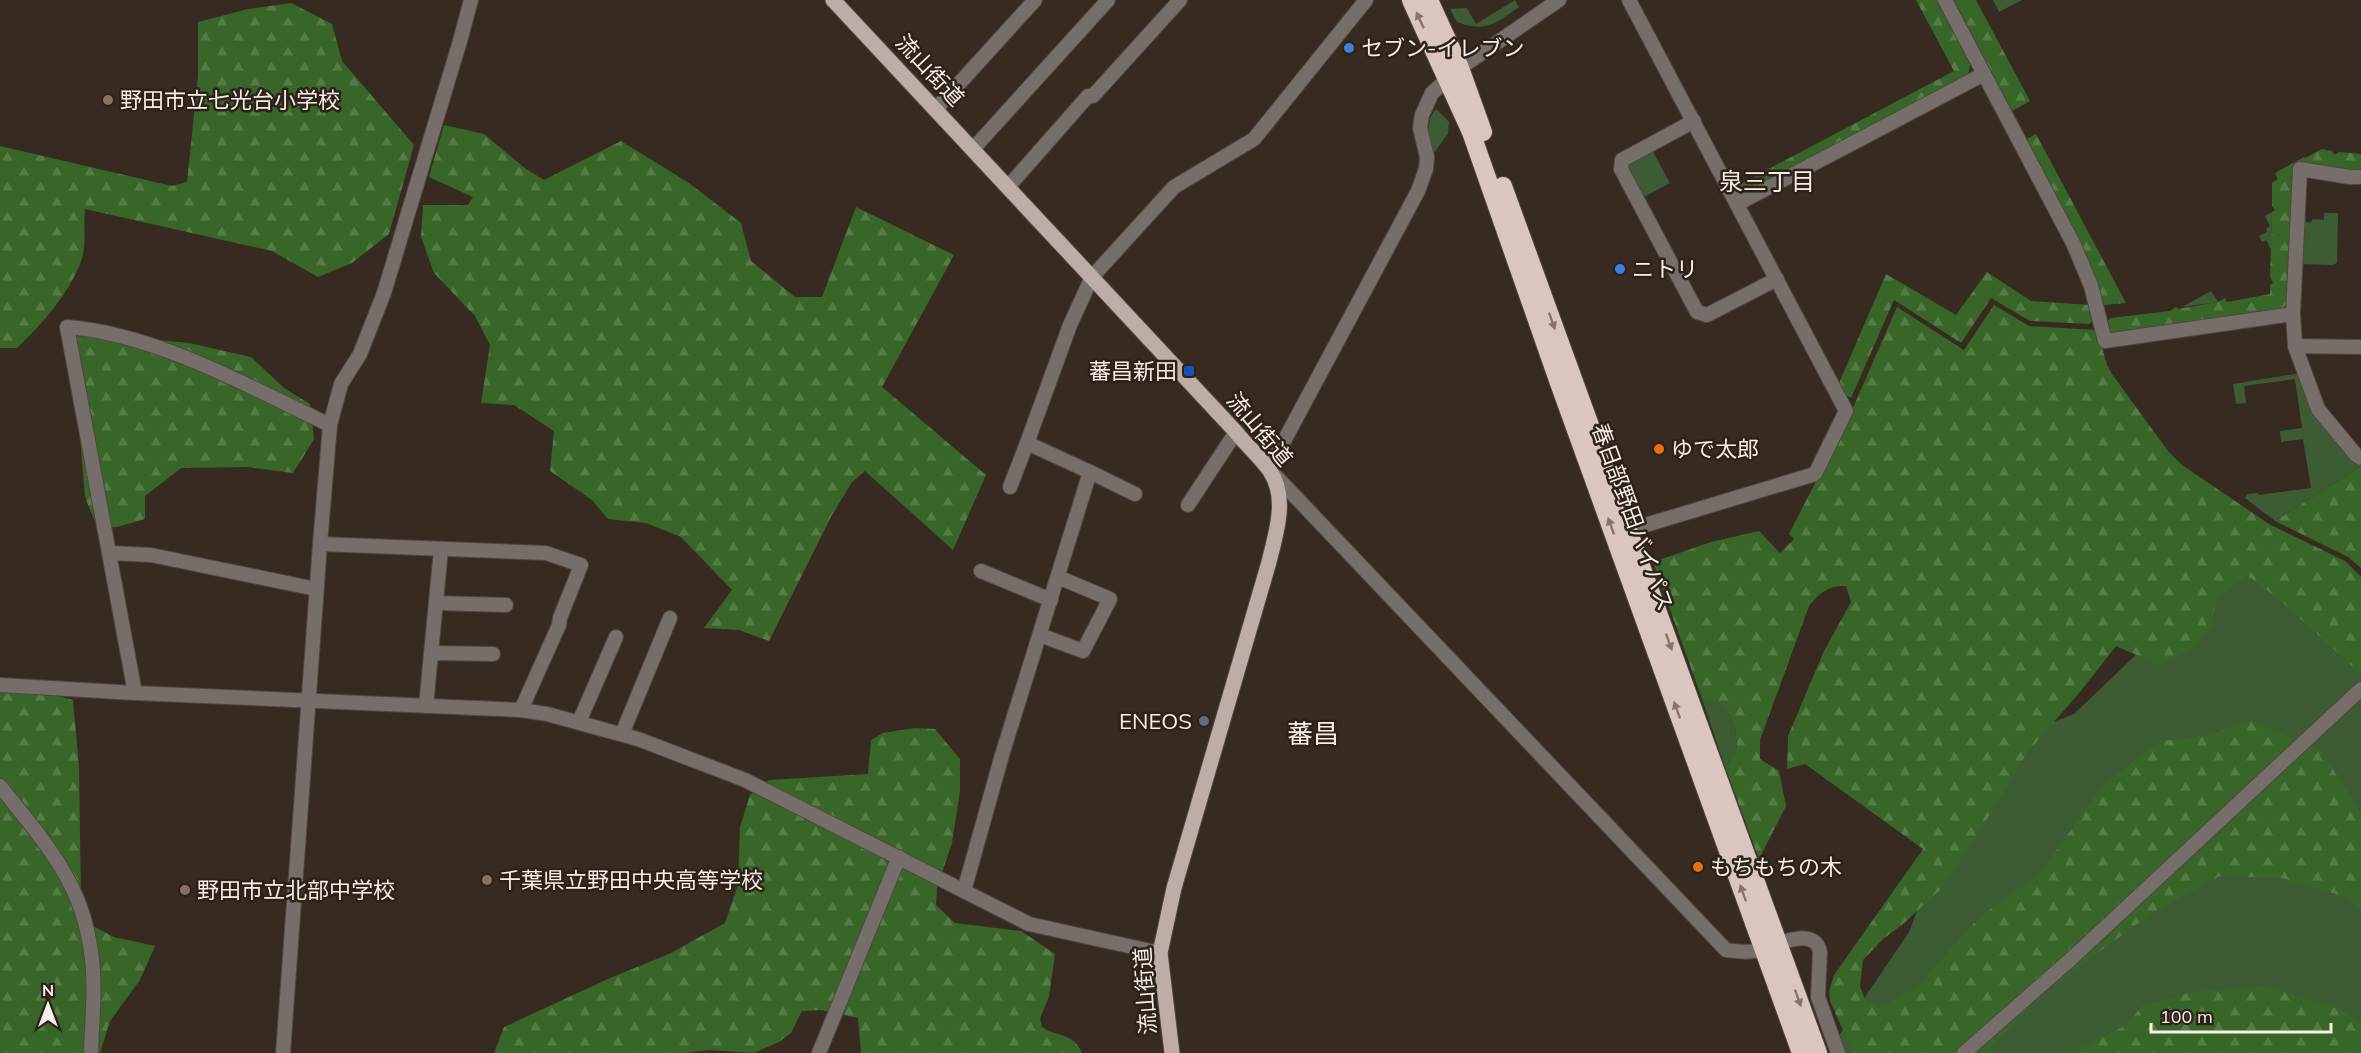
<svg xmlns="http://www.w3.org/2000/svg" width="2361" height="1053" font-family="Mulish,'Noto Sans JP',sans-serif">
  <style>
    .grass { fill: #3d5c34 }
    .forest { fill: url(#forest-firs) }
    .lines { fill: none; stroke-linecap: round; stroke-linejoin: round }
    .minor-casing { stroke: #52463d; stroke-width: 16 }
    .major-casing { stroke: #52463d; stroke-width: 17 }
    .highway-casing { stroke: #52463d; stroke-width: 20 }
    .minor { stroke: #766e6b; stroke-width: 14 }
    .major { stroke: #beada7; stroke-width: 15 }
    .highway { stroke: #dbc6bf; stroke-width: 18 }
    .oneway { fill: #84746c }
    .shop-dot { fill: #3f7fe0; stroke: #2d2118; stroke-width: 2 }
    .education-dot { fill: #8d6e63; stroke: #2d2118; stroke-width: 2 }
    .transit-dot { fill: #1a4fb4; stroke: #2d2118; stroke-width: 2 }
    .food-dot { fill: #e8710a; stroke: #2d2118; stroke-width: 2 }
    .service-dot { fill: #5c6f8a; stroke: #2d2118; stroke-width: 2 }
    .labels { text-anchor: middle; stroke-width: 5; stroke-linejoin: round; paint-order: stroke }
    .poi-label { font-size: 22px; fill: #f7eee8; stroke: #2d2118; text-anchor: start }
    .street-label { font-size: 22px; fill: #f7eee8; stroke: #2d2118 }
    .neighbourhood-label { font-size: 24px; fill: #f7eee8; stroke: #2d2118 }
    .quarter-label { font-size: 26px; fill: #f7eee8; stroke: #2d2118 }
  </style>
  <defs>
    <pattern id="forest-firs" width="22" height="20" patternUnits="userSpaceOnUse" patternTransform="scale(1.5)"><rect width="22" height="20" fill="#376628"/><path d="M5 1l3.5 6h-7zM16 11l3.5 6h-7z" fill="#557c47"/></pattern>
  </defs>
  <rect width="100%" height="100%" fill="#372b21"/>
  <g class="grass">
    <path d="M1515,0l4,7c-22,16 -34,26 -62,15l-7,-13 17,-1 9,16z"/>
    <path d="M1993,0h29l-23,12z"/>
    <path d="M1436,109l13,13 -1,11 -14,20c-5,-15 -10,-30 2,-44z"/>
    <path d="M1652,150l18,33 -28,15 -15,-29 2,-6z"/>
    <path d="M2272,212l-1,37 -5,-9 -4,2 -3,-6 8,-4 -1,-3 4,-3 -5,-10z"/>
    <path d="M2324,213h14l-1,50 -5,2 -32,-1 4,-43 6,2 3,-4 11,1z"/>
    <path d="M2211,291l7,11 -36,5z"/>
    <path d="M2301,373l60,89v4l-86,55 -30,-23 2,-4 11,-1 1,2 52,-7 -8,-49 -22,3 -1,-11 22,-3 -7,-49 -51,7 2,17 -10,1 -3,-20z"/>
    <path d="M1633,490l9,24 6,4 -4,1 -9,-4 -8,-23z"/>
    <path d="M2245,546l100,15 16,16v108l-404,368h-113l-6,-16 71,-105 15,-39 121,-168 29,-11 91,-87z"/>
    <path d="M2361,698v355h-390z"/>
    <path d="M1702,699l20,3 13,24 2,23 -12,18z"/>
  </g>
  <g class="forest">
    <path d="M1916,0h22l33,62 -3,13 -217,116 -11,-3 -2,-3 216,-114z"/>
    <path d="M1954,0h22l54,101 -18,10z"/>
    <path d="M291,3l41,21 10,37 72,84 -25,89 -37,29 -34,14 -46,-26 -187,-42c-2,16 2,37 -4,52 -12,33 -39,63 -64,87h-17v-202l172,40 15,-4 11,-106v-54l50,-13z"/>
    <path d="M444,125l40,9 42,35 18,11 77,-39 68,42 52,40 10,38 44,36h27l34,-90 98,48 -72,132 104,88 -33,75 -88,-79 -13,11 -20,33 -63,126 -30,-11 -35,-2 28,-38 -51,-53 -35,-14 -38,-4 -16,-19 -42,-29 4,-40 -40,-26 -33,-2 9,-58 -15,-29 -41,-43 -13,-36 2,-32h45l5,-8 -44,-20z"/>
    <path d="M2036,134l90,169 -22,2 -20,-53 -57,-113z"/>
    <path d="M2322,149l10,2 3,4 4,-3 22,2v17h-16l-51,-8 -8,142 -5,5 -167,25 -4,-3 -3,-11 4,-3 59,-7 6,-4 2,2 40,-7 7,-4 2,4 43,-8v-9l3,-2 -3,-7 2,-64 3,-2 -3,-4v-23l6,-4 -3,-6 29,-16 1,1z"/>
    <path d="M1987,272l44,29 59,4 4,14 -4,5 -60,-3 -39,-23 -30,45 -67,-43 -43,98 -4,-2 -8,-13 47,-109 70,41z"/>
    <path d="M1994,305l35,21 68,4 10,35 5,9 56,77 14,14 87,59 76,37 16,16v97l-80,-73 -34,-26 -30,23 -6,30 -21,22 -31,15 -43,-19 -36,46 -53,61 -34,57 -52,79 -38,35 -20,15 -20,21 -3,26 6,16 18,3 32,-17 59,-66 24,-20 39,-26 65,-91 57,-44 46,-5 46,-16 70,32 39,62v96l-12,-12 -66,-20 -63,-2 -68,37 -106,78 -61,62h-132l-23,-52 -1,-10 5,-16 89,-126 -118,-85 -18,5 1,-33 36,-85 27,-49 -5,-16c-17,-1 -27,7 -37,20l-49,134v19l19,12 7,35 -27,53 -34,-92 12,-18 -2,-23 -13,-23 -20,-4 -49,-137 58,-20 48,-11 21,22 14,-14 -5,-5 60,-117 48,-110 67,43z"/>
    <path d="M74,332l115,11 62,14 33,31 26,16 4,35 -21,34 -47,-6 -65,1 -36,28v23l-28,8h-20l-12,-30 -10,-122z"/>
    <path d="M2361,466v102l-13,-11 -73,-36z"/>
    <path d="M0,689l35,1 38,10 6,66 2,133 8,25 25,13 41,9 -15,34 -30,41 -10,32h-100z"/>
    <path d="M915,728l20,1 25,30v32l-8,52 -15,44 -1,18 19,18 66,8 34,23 -6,42 -9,23 2,8c15,10 32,6 40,26h-221l-3,-35 -37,-8 -19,1 -11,22 -12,9 -25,11 -45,-3 -25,3h-190l10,-26 106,-49 59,-24 56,-31 13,-38 2,-58 10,-32 19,-15 99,-6 3,-34 12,-7z"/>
    <path d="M2266,986l72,23 23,13v31h-291l55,-27 18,-21 51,-13z"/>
  </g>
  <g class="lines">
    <defs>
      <g id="minor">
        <path d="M1559,0l-99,68 -28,25 -10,22 -2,13 7,29 -1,12 -8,22 -149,278 457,481c9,1 18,3 28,1 17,-4 61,-27 66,1l-2,45 20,56"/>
        <path d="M1945,0l128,243 18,43 14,55 188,-27"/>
        <path d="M936,109l99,-109"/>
        <path d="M1694,121l-72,39 -1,9 76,143 10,3 70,-36"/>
        <path d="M973,149l135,-149"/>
        <path d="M2361,177h-12l-49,-8 -7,145 2,32 23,63 38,46 5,3"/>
        <path d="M1008,187l80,-91h5l87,-96"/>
        <path d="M1737,204l247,-130"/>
        <path d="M2295,346l66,1"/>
        <path d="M1090,472l45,22"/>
        <path d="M1010,487l17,-44"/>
        <path d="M1188,505l48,-73"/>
        <path d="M1629,530l186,-56 31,-63 -217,-411"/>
        <path d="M320,544l226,9 35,12 -21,53 -1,7 -38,85"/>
        <path d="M110,553l41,2 165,34"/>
        <path d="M981,571l70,29"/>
        <path d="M436,603l70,2"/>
        <path d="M1040,635l43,16 27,-52 -52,-22"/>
        <path d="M431,653l62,1"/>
        <path d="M0,685l135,8 386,17 26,4 91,25 107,41 284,144 131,29"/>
        <path d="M135,693l-68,-366c90,7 182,60 263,98"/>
        <path d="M426,706l15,-157"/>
        <path d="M579,722l37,-85"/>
        <path d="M622,734l48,-116"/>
        <path d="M0,786c42,53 82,95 91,166 5,33 1,68 0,101"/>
        <path d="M964,891l38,-136 88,-283 -63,-29 43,-118 22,-48 82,-90 80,-48 112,-139"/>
        <path d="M283,1053l37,-509 10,-119 11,-41 19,-30 24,-61 76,-252 11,-41"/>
        <path d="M819,1053l80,-196"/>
        <path d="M1964,1053l107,-94 290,-270"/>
      </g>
      <path id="major" d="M833,0l403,432c10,13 24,25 34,39 18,27 6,62 -1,91l-95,326 -14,65 12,100"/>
      <g id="highway">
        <path d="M1411,0l60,132 88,251 242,670"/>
        <path d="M1429,0l31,68 23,64"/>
        <path d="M1503,186l315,867"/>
      </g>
    </defs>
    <use href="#minor" class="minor-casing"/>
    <use href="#major" class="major-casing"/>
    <use href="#highway" class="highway-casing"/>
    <use href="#minor" class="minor"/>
    <use href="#major" class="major"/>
    <use href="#highway" class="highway"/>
  </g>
  <defs><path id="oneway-solid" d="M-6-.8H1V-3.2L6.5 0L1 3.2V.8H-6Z" transform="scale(1.5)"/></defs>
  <g class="oneway">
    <use href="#oneway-solid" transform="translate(1420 20) rotate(-115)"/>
    <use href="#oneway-solid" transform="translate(1552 321) rotate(70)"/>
    <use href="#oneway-solid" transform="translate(1611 526) rotate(-110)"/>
    <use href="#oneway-solid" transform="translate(1669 642) rotate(70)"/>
    <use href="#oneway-solid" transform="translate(1677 710) rotate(-110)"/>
    <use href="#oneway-solid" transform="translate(1743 893) rotate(-110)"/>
    <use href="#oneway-solid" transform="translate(1798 998) rotate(70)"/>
  </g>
  <g class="shop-dot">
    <circle cx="1349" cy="48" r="6"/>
    <circle cx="1620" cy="269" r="6"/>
  </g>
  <g class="education-dot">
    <circle cx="108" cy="100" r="6"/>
    <circle cx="487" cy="880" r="6"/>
    <circle cx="185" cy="890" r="6"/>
  </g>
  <rect class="transit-dot" x="1183" y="365" width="12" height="12" rx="3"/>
  <g class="food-dot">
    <circle cx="1659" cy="449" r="6"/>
    <circle cx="1698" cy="867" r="6"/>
  </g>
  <circle class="service-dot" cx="1204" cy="721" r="6"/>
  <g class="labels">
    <g class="poi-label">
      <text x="1361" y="56">セブン-イレブン</text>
      <text x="120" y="108">野田市立七光台小学校</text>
      <text x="1632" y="277">ニトリ</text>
      <text x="1177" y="379" text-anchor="end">蕃昌新田</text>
      <text x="1671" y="457">ゆで太郎</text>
      <text x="1192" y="729" text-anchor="end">ENEOS</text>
      <text x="1710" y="875">もちもちの木</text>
      <text x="499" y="888">千葉県立野田中央高等学校</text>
      <text x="197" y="898">野田市立北部中学校</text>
    </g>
    <g class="street-label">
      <text transform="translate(930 70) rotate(47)" y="8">流山街道</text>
      <text transform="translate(1260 429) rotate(50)" y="8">流山街道</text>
      <text transform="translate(1633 517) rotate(70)" y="8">春日部野田バイパス</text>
      <text transform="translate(1145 991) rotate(-94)" y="8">流山街道</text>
    </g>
    <g class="neighbourhood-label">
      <text x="1767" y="190">泉三丁目</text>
    </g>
    <g class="quarter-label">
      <text x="1313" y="743">蕃昌</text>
    </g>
  </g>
  <g transform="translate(48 1005)" stroke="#2d2118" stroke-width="4.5" paint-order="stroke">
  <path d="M0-4.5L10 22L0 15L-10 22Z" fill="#f7eee8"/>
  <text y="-9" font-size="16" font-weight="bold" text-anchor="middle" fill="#f7eee8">N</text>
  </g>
  <path d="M2151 1023v9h180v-9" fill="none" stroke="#f7eee8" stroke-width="3"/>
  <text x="2160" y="1023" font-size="18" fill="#f7eee8" stroke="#2d2118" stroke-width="4.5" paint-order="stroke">100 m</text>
</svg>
